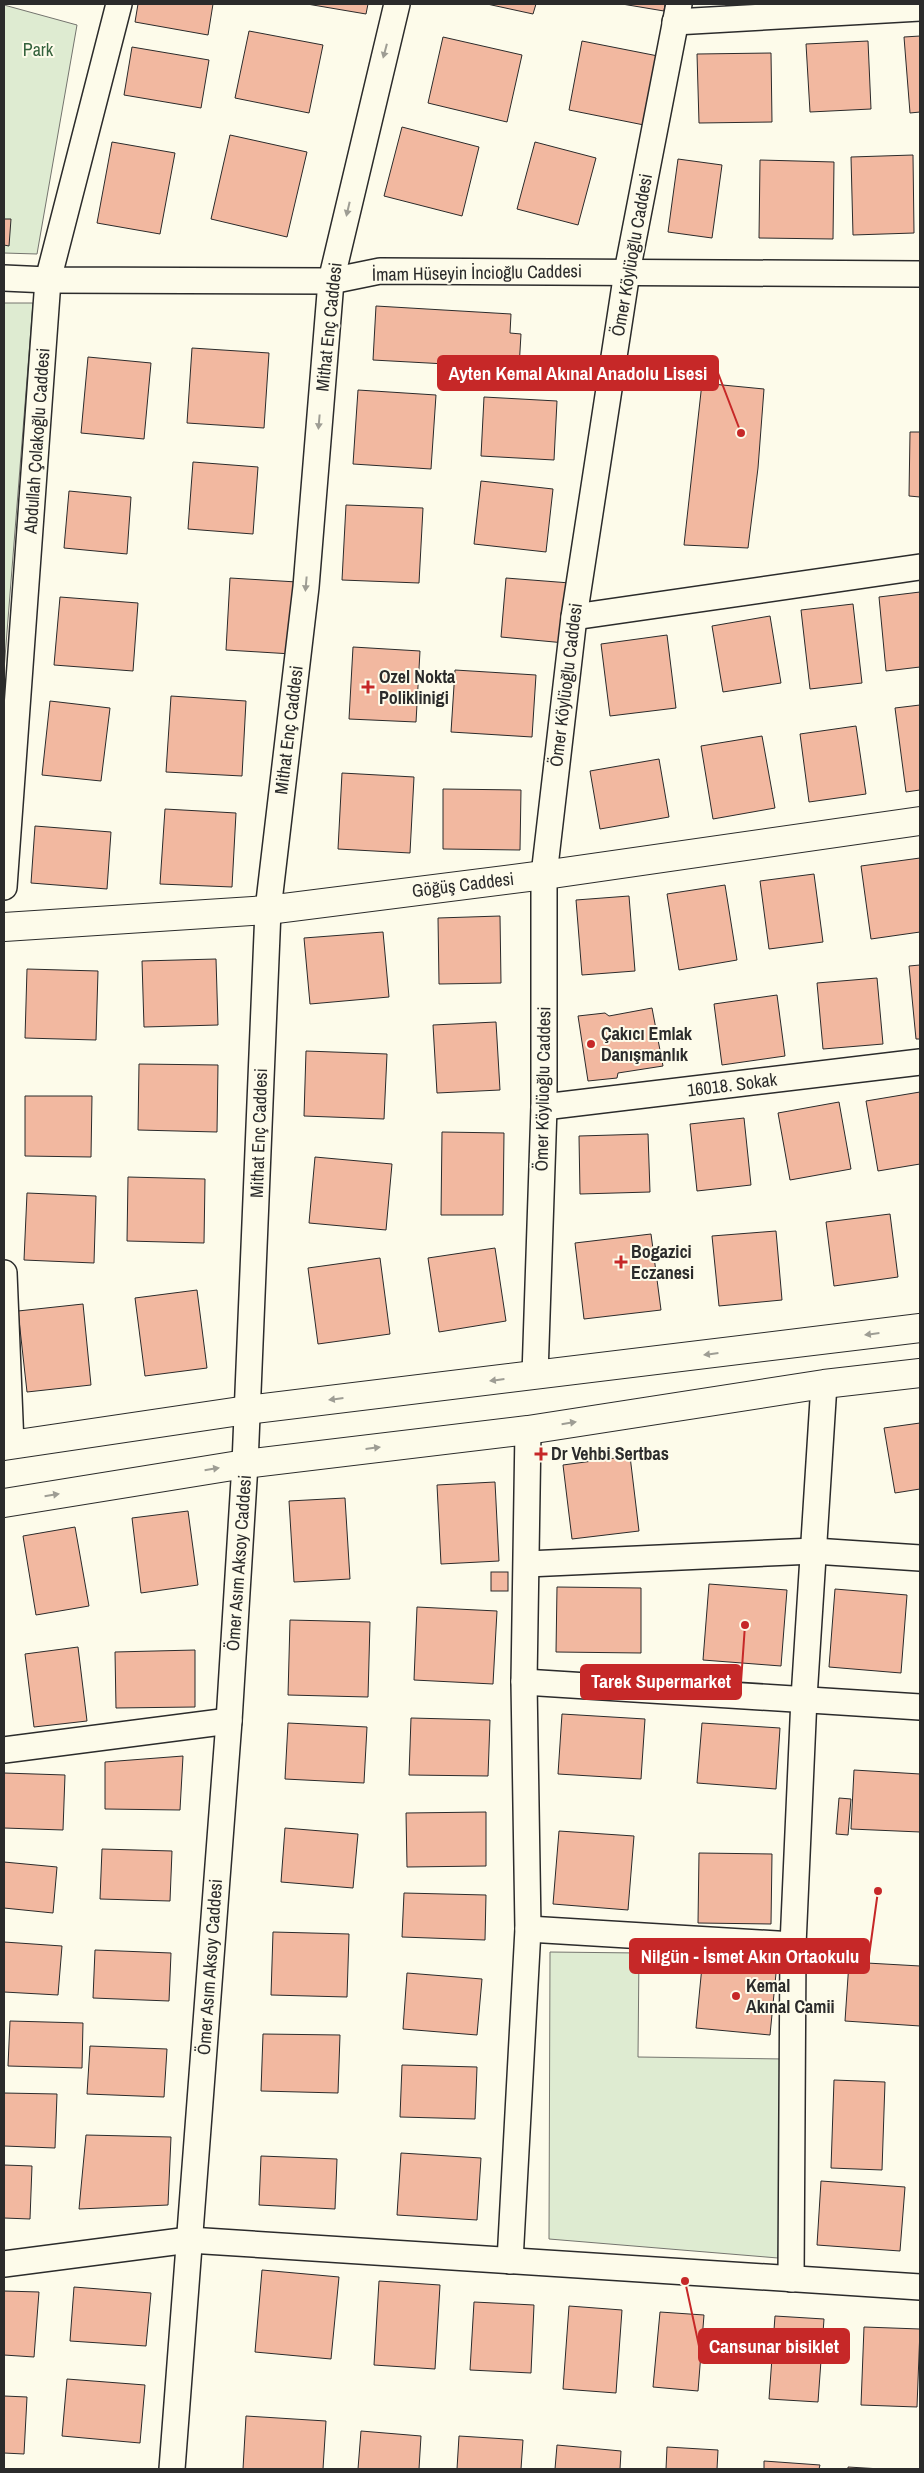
<svg xmlns="http://www.w3.org/2000/svg" width="924" height="2473" font-family="'Archivo Narrow',sans-serif">
  <style>
    .green { fill: #deebd1; stroke: #74746e }
    .building { fill: #f2b8a0; stroke: #2b2b2b }
    .lines { fill: none; stroke-linecap: round; stroke-linejoin: round }
    .minor-casing { stroke: #2b2b2b; stroke-width: 28 }
    .major-casing { stroke: #2b2b2b; stroke-width: 30 }
    .minor { stroke: #fdfbea; stroke-width: 25 }
    .major { stroke: #fdfbea; stroke-width: 28 }
    .oneway { fill: #9e9d94 }
    .poi-dot { fill: #c62828; stroke: #fdfbea; stroke-width: 2 }
    .labels { text-anchor: middle; stroke-width: 4; stroke-linejoin: round; paint-order: stroke }
    .park-label { font-size: 18px; fill: #34623c; stroke: #fdfbea }
    .street-label { font-size: 18px; fill: #2b2b2b; stroke: #fdfbea }
    .poi-label { font-size: 18px; font-weight: bold; fill: #2b2b2b; stroke: #fdfbea; text-anchor: start }
    .leader { fill: none; stroke: #c62828; stroke-width: 2 }
    .callout-dot { fill: #c62828; stroke: #fdfbea; stroke-width: 2 }
    .callout { fill: #c62828; stroke: #c62828; stroke-width: 2 }
    .callout-label { font-size: 19px; text-anchor: middle; font-weight: bold; fill: #fff }
  </style>
  <rect width="100%" height="100%" fill="#fdfbea"/>
  <g class="green">
    <path d="M4,5l73,20 -40,229 -33,-1z"/>
    <path d="M4,303h29l-29,367z"/>
    <path d="M550,1952l89,1 -1,104 147,2 -7,199 -229,-19z"/>
  </g>
  <g class="building">
    <path d="M138,4h75l-5,31 -73,-13z"/>
    <path d="M307,4h61l-2,10z"/>
    <path d="M487,4h49l-3,10z"/>
    <path d="M622,4h43l-1,7z"/>
    <path d="M726,4h59l-59,2z"/>
    <path d="M249,31l74,14 -14,68 -74,-15z"/>
    <path d="M920,36v76l-10,1 -6,-76z"/>
    <path d="M443,37l79,18 -15,67 -79,-19z"/>
    <path d="M582,41l76,15 -14,69 -75,-15z"/>
    <path d="M868,41l3,68 -61,3 -4,-68z"/>
    <path d="M132,47l77,13 -8,48 -77,-13z"/>
    <path d="M771,53l1,69 -73,1 -2,-69z"/>
    <path d="M402,127l77,20 -17,69 -78,-20z"/>
    <path d="M230,135l77,17 -20,85 -76,-18z"/>
    <path d="M112,142l63,11 -15,81 -63,-11z"/>
    <path d="M535,142l61,16 -18,67 -61,-16z"/>
    <path d="M913,155l1,78 -61,2 -2,-78z"/>
    <path d="M678,159l44,6 -10,73 -44,-6z"/>
    <path d="M760,160l74,2 -1,77 -74,-1z"/>
    <path d="M4,219h7l-2,27 -5,-1z"/>
    <path d="M376,306l135,8 -1,19 11,1 -2,34 -146,-8z"/>
    <path d="M192,348l77,5 -5,75 -77,-5z"/>
    <path d="M88,357l63,6 -7,76 -63,-6z"/>
    <path d="M702,383l62,6 -6,79 -10,80 -64,-3z"/>
    <path d="M358,390l78,5 -5,74 -78,-5z"/>
    <path d="M484,397l73,4 -3,59 -73,-4z"/>
    <path d="M910,432h10v65l-11,-1z"/>
    <path d="M193,462l65,5 -5,67 -65,-5z"/>
    <path d="M481,481l72,8 -7,63 -72,-8z"/>
    <path d="M69,491l62,6 -4,57 -63,-6z"/>
    <path d="M346,505l77,3 -4,75 -77,-3z"/>
    <path d="M230,578l67,4 -5,72 -66,-4z"/>
    <path d="M506,578l64,5 -5,60 -64,-6z"/>
    <path d="M920,592v75l-34,4 -7,-74z"/>
    <path d="M60,597l78,6 -5,68 -79,-6z"/>
    <path d="M853,604l9,79 -52,6 -9,-79z"/>
    <path d="M770,616l11,67 -58,9 -11,-66z"/>
    <path d="M667,635l9,73 -66,8 -9,-72z"/>
    <path d="M353,647l67,4 -4,71 -67,-3z"/>
    <path d="M455,670l81,5 -4,62 -81,-5z"/>
    <path d="M171,696l75,5 -4,75 -76,-4z"/>
    <path d="M50,701l60,7 -9,73 -59,-6z"/>
    <path d="M920,705v85l-14,2 -11,-84z"/>
    <path d="M856,726l10,68 -57,8 -9,-68z"/>
    <path d="M762,736l13,72 -62,11 -12,-73z"/>
    <path d="M659,759l10,58 -69,12 -10,-58z"/>
    <path d="M342,773l72,4 -4,76 -72,-4z"/>
    <path d="M443,789l78,1 -1,60 -77,-1z"/>
    <path d="M165,809l71,4 -4,74 -72,-3z"/>
    <path d="M35,826l76,6 -4,57 -76,-6z"/>
    <path d="M920,858v74l-49,7 -10,-73z"/>
    <path d="M814,874l9,68 -54,7 -9,-68z"/>
    <path d="M725,885l12,75 -58,10 -12,-76z"/>
    <path d="M629,896l6,75 -53,4 -6,-75z"/>
    <path d="M500,916l1,67 -62,1 -1,-66z"/>
    <path d="M383,932l6,65 -79,7 -6,-66z"/>
    <path d="M216,959l2,66 -74,2 -2,-66z"/>
    <path d="M920,965v74h-4l-7,-73z"/>
    <path d="M27,969l71,2 -2,69 -71,-2z"/>
    <path d="M877,978l6,66 -60,5 -6,-66z"/>
    <path d="M777,995l8,61 -63,9 -8,-61z"/>
    <path d="M652,1008l11,58 -45,7 -1,5 -29,3 -10,-65 27,-3 4,3z"/>
    <path d="M496,1022l4,68 -63,3 -4,-68z"/>
    <path d="M306,1051l81,3 -3,65 -80,-3z"/>
    <path d="M139,1064l79,1 -1,67 -79,-2z"/>
    <path d="M920,1092v72l-42,7 -12,-70z"/>
    <path d="M25,1096h67l-1,61 -66,-1z"/>
    <path d="M839,1102l12,67 -61,11 -12,-67z"/>
    <path d="M744,1118l7,67 -54,6 -7,-67z"/>
    <path d="M442,1132l62,1 -1,82h-62z"/>
    <path d="M648,1134l2,58 -70,2 -1,-58z"/>
    <path d="M315,1157l77,7 -6,66 -77,-7z"/>
    <path d="M128,1177l77,2 -1,64 -77,-2z"/>
    <path d="M27,1193l69,3 -2,67 -70,-3z"/>
    <path d="M890,1214l8,63 -64,9 -8,-64z"/>
    <path d="M776,1231l6,69 -63,6 -7,-70z"/>
    <path d="M651,1234l10,76 -77,9 -9,-76z"/>
    <path d="M495,1248l11,73 -67,11 -11,-74z"/>
    <path d="M380,1258l10,76 -72,10 -10,-76z"/>
    <path d="M197,1290l10,78 -62,8 -10,-78z"/>
    <path d="M83,1304l8,81 -64,7 -9,-81z"/>
    <path d="M920,1423v66l-25,4 -11,-65z"/>
    <path d="M630,1456l9,75 -67,8 -9,-74z"/>
    <path d="M495,1482l4,79 -58,3 -4,-79z"/>
    <path d="M345,1498l5,81 -56,3 -5,-81z"/>
    <path d="M188,1511l10,74 -57,8 -9,-75z"/>
    <path d="M75,1527l14,79 -53,9 -13,-79z"/>
    <rect x="491" y="1572" width="17" height="19"/>
    <path d="M709,1584l78,6 -6,76 -78,-6z"/>
    <path d="M557,1587l84,1v65l-85,-1z"/>
    <path d="M835,1589l72,6 -6,78 -72,-6z"/>
    <path d="M417,1607l80,4 -4,73 -79,-4z"/>
    <path d="M290,1620l80,2 -2,75 -80,-2z"/>
    <path d="M78,1647l9,74 -53,6 -9,-73z"/>
    <path d="M195,1650v57l-79,1 -1,-56z"/>
    <path d="M562,1714l83,5 -4,60 -83,-5z"/>
    <path d="M411,1718l79,2 -2,56 -79,-1z"/>
    <path d="M288,1723l79,4 -3,56 -79,-4z"/>
    <path d="M702,1723l78,5 -4,61 -79,-6z"/>
    <path d="M183,1756l-3,54 -75,-1v-47z"/>
    <path d="M854,1770l66,4v58l-69,-3z"/>
    <path d="M4,1773l61,2 -2,55 -59,-2z"/>
    <path d="M839,1798l12,1 -3,36 -12,-1z"/>
    <path d="M486,1812v54l-79,1 -1,-54z"/>
    <path d="M285,1828l73,6 -5,54 -72,-6z"/>
    <path d="M559,1831l75,5 -6,74 -75,-6z"/>
    <path d="M102,1849l70,2 -2,50 -70,-2z"/>
    <path d="M699,1853l73,1 -1,70 -73,-1z"/>
    <path d="M4,1862l53,5 -4,46 -49,-5z"/>
    <path d="M404,1893l82,2 -1,45 -83,-3z"/>
    <path d="M273,1932l76,2 -2,63 -76,-2z"/>
    <path d="M4,1942l58,4 -4,49 -54,-3z"/>
    <path d="M95,1950l76,3 -2,48 -76,-3z"/>
    <path d="M703,1956l74,7 -7,72 -74,-7z"/>
    <path d="M849,1962l71,4v60l-75,-5z"/>
    <path d="M407,1973l75,6 -5,56 -74,-6z"/>
    <path d="M10,2021l73,2 -1,45 -74,-2z"/>
    <path d="M263,2034l77,1 -2,58 -77,-2z"/>
    <path d="M90,2046l77,3 -3,48 -77,-3z"/>
    <path d="M402,2065l75,2 -2,52 -75,-2z"/>
    <path d="M834,2080l51,2 -3,88 -51,-2z"/>
    <path d="M4,2093l53,1 -2,54 -51,-2z"/>
    <path d="M86,2135l85,2 -3,68 -89,4z"/>
    <path d="M401,2153l80,5 -4,62 -80,-5z"/>
    <path d="M261,2156l76,3 -2,50 -76,-4z"/>
    <path d="M4,2165l28,1 -2,53 -26,-1z"/>
    <path d="M821,2181l84,6 -5,64 -83,-6z"/>
    <path d="M262,2270l77,7 -8,82 -76,-7z"/>
    <path d="M379,2281l61,4 -5,84 -61,-4z"/>
    <path d="M74,2287l77,6 -5,53 -76,-5z"/>
    <path d="M4,2291l35,1 -5,65 -30,-2z"/>
    <path d="M474,2302l60,3 -3,68 -61,-3z"/>
    <path d="M569,2306l53,4 -6,83 -53,-4z"/>
    <path d="M660,2312l44,3 -6,76 -45,-4z"/>
    <path d="M775,2316l49,3 -6,83 -49,-3z"/>
    <path d="M864,2327l56,2 -3,78 -56,-2z"/>
    <path d="M67,2379l78,6 -5,58 -78,-7z"/>
    <path d="M4,2396l23,1 -3,57 -20,-1z"/>
    <path d="M246,2416l80,5 -3,48h-80z"/>
    <path d="M361,2431l60,5 -2,33h-61z"/>
    <path d="M459,2436l64,4 -2,29h-64z"/>
    <path d="M557,2445l64,6 -1,18h-65z"/>
    <path d="M667,2447l51,3 -1,19h-51z"/>
    <path d="M764,2461l56,4 -1,4h-55z"/>
    <path d="M848,2467l33,2h-33z"/>
  </g>
  <g class="lines">
    <defs>
      <g id="minor">
        <path d="M675,22l245,-14"/>
        <path d="M4,278l44,2 283,1 49,-10 540,3"/>
        <path d="M574,617l346,-50"/>
        <path d="M4,887l44,-607 71,-276"/>
        <path d="M544,1107l376,-45"/>
        <path d="M4,1273l7,172"/>
        <path d="M535,1375l9,-268v-232l30,-258 53,-345 52,-268"/>
        <path d="M527,1564l287,-13 106,7"/>
        <path d="M524,1682l396,25"/>
        <path d="M4,1750l225,-29"/>
        <path d="M528,1929l265,16"/>
        <path d="M510,2261l18,-332 -4,-247 4,-252"/>
        <path d="M4,2264l185,-24 731,47"/>
        <path d="M791,2279l2,-334 11,-247 20,-314"/>
        <path d="M172,2469l57,-748 16,-257 23,-554 38,-323 25,-306 66,-277"/>
      </g>
      <g id="major">
        <path d="M4,927l264,-17 276,-35 376,-54"/>
        <path d="M4,1446l243,-36 673,-82"/>
        <path d="M4,1503l241,-39 283,-34 296,-46 96,-11"/>
      </g>
    </defs>
    <use href="#minor" class="minor-casing"/>
    <use href="#major" class="major-casing"/>
    <use href="#minor" class="minor"/>
    <use href="#major" class="major"/>
  </g>
  <defs><path id="oneway-solid" d="M-6-.8H1V-3.2L6.5 0L1 3.2V.8H-6Z" transform="scale(1.25)"/></defs>
  <g class="oneway">
    <use href="#oneway-solid" transform="translate(385 51) rotate(105)"/>
    <use href="#oneway-solid" transform="translate(348 209) rotate(103)"/>
    <use href="#oneway-solid" transform="translate(319 422) rotate(95)"/>
    <use href="#oneway-solid" transform="translate(306 584) rotate(95)"/>
    <use href="#oneway-solid" transform="translate(872 1334) rotate(173)"/>
    <use href="#oneway-solid" transform="translate(711 1354) rotate(173)"/>
    <use href="#oneway-solid" transform="translate(497 1380) rotate(173)"/>
    <use href="#oneway-solid" transform="translate(336 1399) rotate(173)"/>
    <use href="#oneway-solid" transform="translate(569 1423) rotate(-9)"/>
    <use href="#oneway-solid" transform="translate(373 1448) rotate(-7)"/>
    <use href="#oneway-solid" transform="translate(212 1469) rotate(-9)"/>
    <use href="#oneway-solid" transform="translate(52 1495) rotate(-9)"/>
  </g>
  <g class="poi-dot">
    <path d="M365.5 679.5h5v5h5v5h-5v5h-5v-5h-5v-5h5z"/>
    <circle cx="591" cy="1044" r="5"/>
    <path d="M618.5 1254.5h5v5h5v5h-5v5h-5v-5h-5v-5h5z"/>
    <path d="M538.5 1446.5h5v5h5v5h-5v5h-5v-5h-5v-5h5z"/>
    <circle cx="736" cy="1996" r="5"/>
  </g>
  <g class="labels">
    <g class="park-label">
      <text x="38" y="56">Park</text>
    </g>
    <g class="street-label">
      <text transform="translate(632 255) rotate(-80)" y="6">Ömer Köylüoğlu Caddesi</text>
      <text transform="translate(477 273) rotate(-1)" y="6">İmam Hüseyin İncioğlu Caddesi</text>
      <text transform="translate(329 327) rotate(-84)" y="6">Mithat Enç Caddesi</text>
      <text transform="translate(37 441) rotate(-86)" y="6">Abdullah Çolakoğlu Caddesi</text>
      <text transform="translate(566 685) rotate(-83)" y="6">Ömer Köylüoğlu Caddesi</text>
      <text transform="translate(289 730) rotate(-83)" y="6">Mithat Enç Caddesi</text>
      <text transform="translate(463 885) rotate(-7)" y="6">Göğüş Caddesi</text>
      <text transform="translate(732 1085) rotate(-7)" y="6">16018. Sokak</text>
      <text transform="translate(543 1089) rotate(-89)" y="6">Ömer Köylüoğlu Caddesi</text>
      <text transform="translate(259 1133) rotate(-88)" y="6">Mithat Enç Caddesi</text>
      <text transform="translate(239 1563) rotate(-86)" y="6">Ömer Asım Aksoy Caddesi</text>
      <text transform="translate(210 1967) rotate(-86)" y="6">Ömer Asım Aksoy Caddesi</text>
    </g>
    <g class="poi-label">
      <text x="379" y="683">Ozel Nokta<tspan x="379" dy="21">Poliklinigi</tspan></text>
      <text x="601" y="1040">Çakıcı Emlak<tspan x="601" dy="21">Danışmanlık</tspan></text>
      <text x="631" y="1258">Bogazici<tspan x="631" dy="21">Eczanesi</tspan></text>
      <text x="551" y="1460">Dr Vehbi Sertbas</text>
      <text x="746" y="1992">Kemal<tspan x="746" dy="21">Akınal Camii</tspan></text>
    </g>
  </g>
  <path class="leader" d="M741 433L718 373M745 1625L741 1682M878 1891L869 1956M685 2281L699 2346"/>
  <g class="callout-dot">
    <circle cx="741" cy="433" r="5"/>
    <circle cx="745" cy="1625" r="5"/>
    <circle cx="878" cy="1891" r="5"/>
    <circle cx="685" cy="2281" r="5"/>
  </g>
  <g class="callout">
    <rect x="438" y="356" width="280" height="34" rx="5"/>
    <rect x="581" y="1665" width="160" height="34" rx="5"/>
    <rect x="630" y="1939" width="239" height="34" rx="5"/>
    <rect x="699" y="2329" width="150" height="34" rx="5"/>
  </g>
  <g class="callout-label">
    <text x="578" y="380">Ayten Kemal Akınal Anadolu Lisesi</text>
    <text x="661" y="1688">Tarek Supermarket</text>
    <text x="750" y="1963">Nilgün - İsmet Akın Ortaokulu</text>
    <text x="774" y="2353">Cansunar bisiklet</text>
  </g>
  <rect width="924" height="2473" fill="none" stroke="#2b2b2b" stroke-width="10"/>
</svg>
